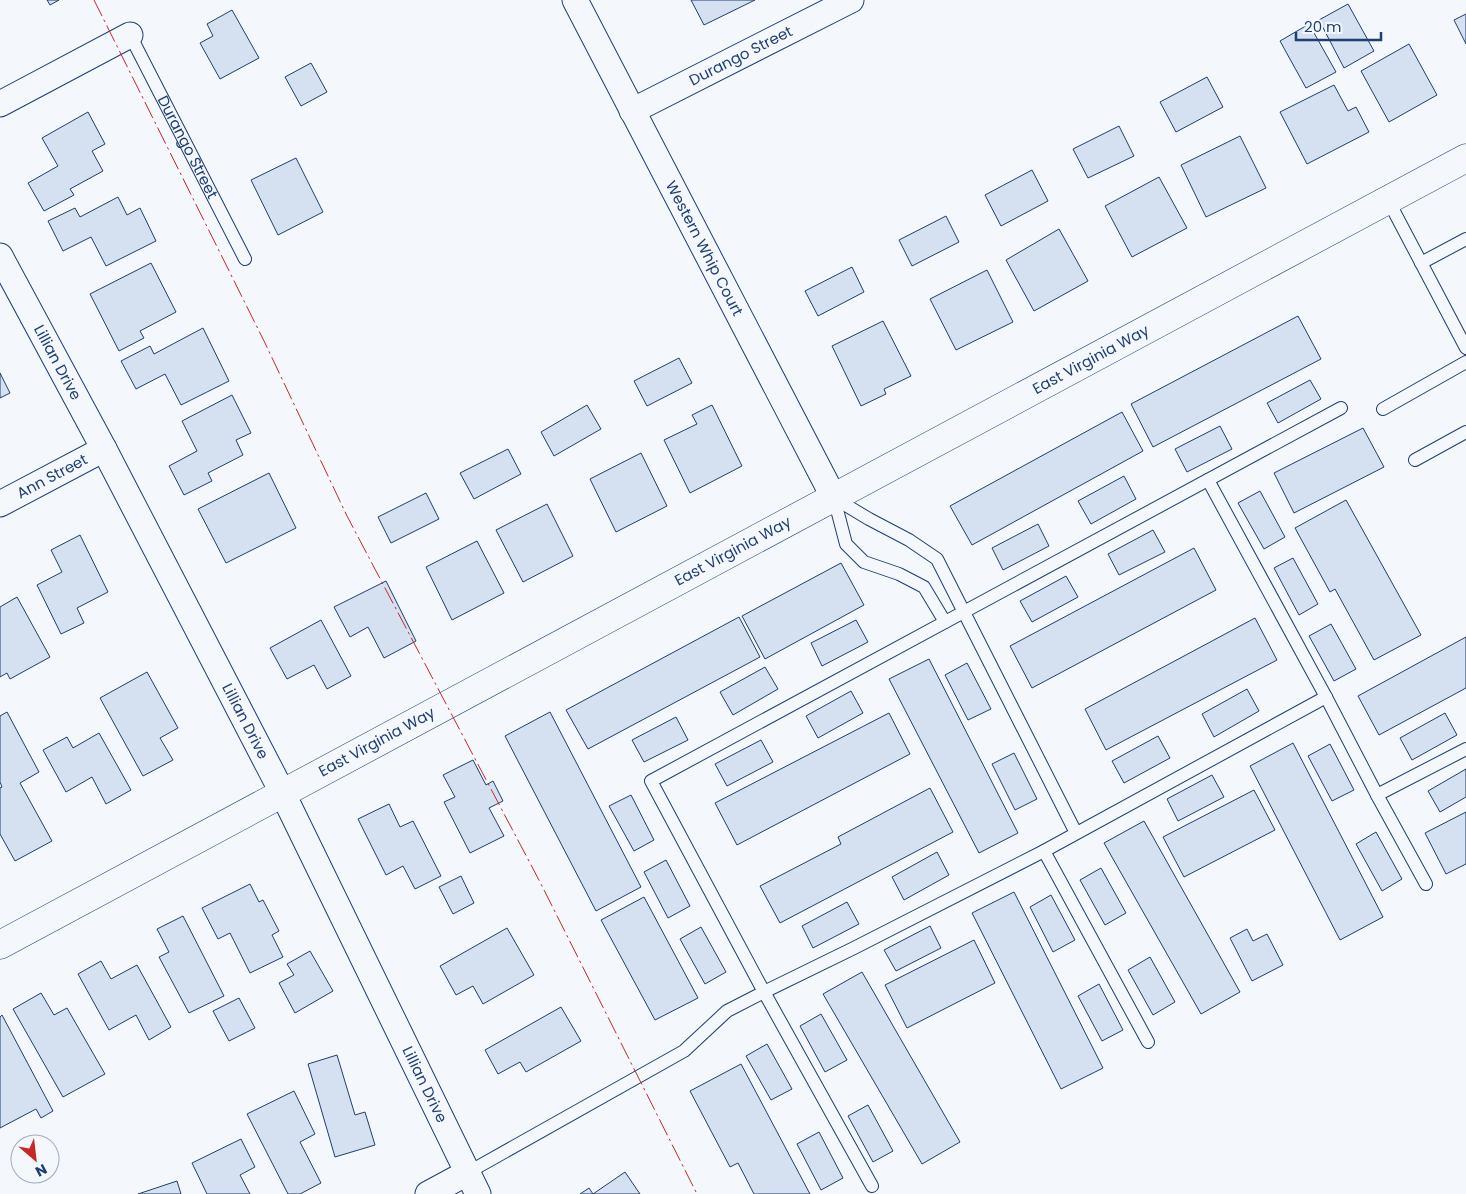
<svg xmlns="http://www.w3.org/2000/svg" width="1466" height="1194" font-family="Poppins,sans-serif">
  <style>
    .building { fill: #d5e0f0; stroke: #1d3f73 }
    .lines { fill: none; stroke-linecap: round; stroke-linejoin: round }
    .service-casing { stroke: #1d3f73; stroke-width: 14 }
    .minor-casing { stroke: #1d3f73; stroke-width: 27 }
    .tertiary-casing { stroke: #1d3f73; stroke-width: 29 }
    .service { stroke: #f4f7fb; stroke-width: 12 }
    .minor { stroke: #f4f7fb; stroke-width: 25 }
    .tertiary { stroke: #f4f7fb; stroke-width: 28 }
    .power { stroke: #c62828; stroke-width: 1; stroke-dasharray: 18 4 2.5 4; stroke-linecap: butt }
    .labels { text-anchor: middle; stroke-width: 4; stroke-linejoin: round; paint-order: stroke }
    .street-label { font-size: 15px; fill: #1d3f73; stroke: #f4f7fb }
  </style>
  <rect width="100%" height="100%" fill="#f4f7fb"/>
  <g class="building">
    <path d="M47,0h12l-9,5z"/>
    <path d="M691,0h64l-51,25z"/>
    <path d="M1348,4l26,47 -30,17 -25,-48z"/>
    <path d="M232,10l27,48 -39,21 -20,-36 13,-7 -6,-12z"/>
    <path d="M1466,14v30l-12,-24z"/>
    <path d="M1309,24l27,48 -30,16 -26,-47z"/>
    <path d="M1409,44l28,51 -48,27 -28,-51z"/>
    <path d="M311,63l16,29 -26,14 -16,-29z"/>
    <path d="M1207,77l16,30 -47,25 -16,-30z"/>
    <path d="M1334,85l14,26 8,-4 13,25 -62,32 -27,-52z"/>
    <path d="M88,112l17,32 -13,7 11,20 -33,18 4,6 -30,16 -16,-28 30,-17 -16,-28z"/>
    <path d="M1119,126l15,30 -46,22 -15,-29z"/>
    <path d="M1240,136l26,52 -60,29 -25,-52z"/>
    <path d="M296,158l27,54 -45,23 -27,-55z"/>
    <path d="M1032,170l16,31 -47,25 -16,-31z"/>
    <path d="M1159,177l28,51 -55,29 -27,-51z"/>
    <path d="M118,197l9,18 13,-7 16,33 -50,25 -15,-29 -28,14 -15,-30 27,-13 5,9z"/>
    <path d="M946,216l13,26 -47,24 -13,-26z"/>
    <path d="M1059,229l29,52 -54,30 -28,-51z"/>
    <path d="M151,263l25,49 -36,19 4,7 -25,13 -29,-57z"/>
    <path d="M852,267l12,25 -46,24 -13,-25z"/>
    <path d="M987,270l26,52 -57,28 -26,-51z"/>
    <path d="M1298,316l23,43 -168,88 -22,-43z"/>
    <path d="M883,321l28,55 -27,13 2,5 -25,12 -29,-60z"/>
    <path d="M203,328l26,53 -48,24 -16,-31 -29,15 -15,-28 29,-15 4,8z"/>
    <path d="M679,358l13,25 -45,23 -13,-25z"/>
    <path d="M0,373l10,20 -10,5z"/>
    <path d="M1310,380l11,19 -43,24 -11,-20z"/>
    <path d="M232,395l19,38 -15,7 7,15 -35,18 4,8 -28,14 -15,-29 28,-15 -15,-30z"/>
    <path d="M587,405l14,24 -47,27 -13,-24z"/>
    <path d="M712,405l30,61 -52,27 -26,-53 33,-16 -5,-9z"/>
    <path d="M1122,412l21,39 -171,94 -22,-39z"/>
    <path d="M1220,426l12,23 -45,23 -12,-23z"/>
    <path d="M1363,428l21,39 -90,46 -20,-40z"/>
    <path d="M508,449l13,25 -47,25 -14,-26z"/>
    <path d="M641,453l26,53 -51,26 -26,-53z"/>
    <path d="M269,473l27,55 -70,35 -28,-54z"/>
    <path d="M1124,476l12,23 -45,25 -13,-23z"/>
    <path d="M1260,491l25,46 -21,12 -26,-46z"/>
    <path d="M426,493l13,26 -48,24 -13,-26z"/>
    <path d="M1346,500l75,135 -47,25 -39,-71 -5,3 -35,-64z"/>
    <path d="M547,504l26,52 -50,26 -27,-52z"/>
    <path d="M1038,524l11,22 -46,24 -11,-22z"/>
    <path d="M1153,530l12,22 -46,23 -11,-21z"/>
    <path d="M80,535l28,57 -31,16 7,15 -23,11 -24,-49 25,-13 -11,-22z"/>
    <path d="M477,541l27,52 -52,27 -26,-53z"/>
    <path d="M1194,548l22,42 -184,98 -22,-42z"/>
    <path d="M1293,558l25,46 -19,11 -25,-47z"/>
    <path d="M841,563l23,42 -99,54 -23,-43z"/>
    <path d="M1066,576l12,21 -46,25 -12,-21z"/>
    <path d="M386,581l30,60 -32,17 -16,-31 -18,10 -16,-30z"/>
    <path d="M17,597l33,60 -40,22 -3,-6 -7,4v-70z"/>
    <path d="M739,617l21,40 -172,92 -22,-39z"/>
    <path d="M1255,618l22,42 -171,90 -21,-41z"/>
    <path d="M321,620l30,56 -24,13 -13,-24 -27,14 -17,-31z"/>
    <path d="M856,620l12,22 -46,24 -11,-23z"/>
    <path d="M1331,624l25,45 -22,12 -25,-45z"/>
    <path d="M1466,637v51l-87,47 -21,-39z"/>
    <path d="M929,659l89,174 -39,20 -90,-174z"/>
    <path d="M967,663l24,46 -23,11 -23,-45z"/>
    <path d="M765,667l13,22 -45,26 -13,-23z"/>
    <path d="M147,672l31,56 -18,10 13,22 -30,16 -43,-78z"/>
    <path d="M1247,689l12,22 -45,26 -12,-23z"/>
    <path d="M851,691l12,22 -45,25 -12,-22z"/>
    <path d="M7,712l32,60 -19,11 32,58 -37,20 -15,-27v-46l2,-1 -2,-5v-66z"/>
    <path d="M550,712l91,175 -45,24 -91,-175z"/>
    <path d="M889,713l21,41 -173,91 -22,-42z"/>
    <path d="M1445,713l12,22 -45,25 -12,-22z"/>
    <path d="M676,717l12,23 -44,22 -12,-22z"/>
    <path d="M99,733l32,57 -25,14 -14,-27 -26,15 -23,-42 24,-13 6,11z"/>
    <path d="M1158,736l12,22 -46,25 -12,-22z"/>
    <path d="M761,740l12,22 -46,24 -12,-22z"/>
    <path d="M1293,743l90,174 -43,23 -90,-174z"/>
    <path d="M1330,744l24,46 -22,11 -24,-45z"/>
    <path d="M1014,753l23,46 -22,11 -23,-46z"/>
    <path d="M473,760l13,25 7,-4 10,20 -14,7 15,28 -34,17 -26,-51 11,-5 -12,-22z"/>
    <path d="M1466,769v28l-26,15 -12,-21z"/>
    <path d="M1212,775l12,22 -46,24 -11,-22z"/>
    <path d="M930,788l23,44 -173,91 -20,-37 81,-42 -3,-7z"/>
    <path d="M1254,790l21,40 -91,47 -21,-40z"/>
    <path d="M631,795l23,45 -20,11 -25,-45z"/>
    <path d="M389,804l11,23 13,-6 28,55 -26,13 -12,-23 -17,9 -28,-56z"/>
    <path d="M1466,812v52l-20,10 -21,-41z"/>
    <path d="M1144,821l96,171 -39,22 -97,-171z"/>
    <path d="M1376,832l26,47 -20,12 -26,-47z"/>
    <path d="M937,852l12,23 -45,25 -12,-23z"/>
    <path d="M666,860l24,46 -22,12 -24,-46z"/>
    <path d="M1101,868l25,45 -21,12 -25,-45z"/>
    <path d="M461,876l13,27 -21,11 -14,-27z"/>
    <path d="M250,884l9,18 4,-2 16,31 -7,4 11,22 -33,16 -20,-40 -12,6 -16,-31z"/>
    <path d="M1014,892l89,176 -42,21 -89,-176z"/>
    <path d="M1051,895l24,45 -22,12 -23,-45z"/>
    <path d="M644,897l54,101 -43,22 -54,-100z"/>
    <path d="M847,902l12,22 -46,24 -11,-22z"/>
    <path d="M183,916l41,80 -35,17 -30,-56 10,-5 -12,-23z"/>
    <path d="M930,926l11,22 -45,23 -12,-21z"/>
    <path d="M701,927l25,45 -21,12 -25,-45z"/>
    <path d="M507,928l27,47 -51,29 -10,-18 -17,9 -16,-29z"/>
    <path d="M1247,929l6,12 14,-7 16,31 -31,16 -22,-43z"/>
    <path d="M974,940l21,43 -88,45 -22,-43z"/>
    <path d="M310,951l23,40 -38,22 -16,-30 15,-8 -7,-11z"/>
    <path d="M1150,957l25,45 -22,13 -25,-45z"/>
    <path d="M101,961l10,18 26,-14 34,62 -22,13 -13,-25 -27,15 -31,-56z"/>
    <path d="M862,972l98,170 -38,22 -99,-170z"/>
    <path d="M1099,984l24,46 -21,11 -24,-45z"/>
    <path d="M41,993l13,22 13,-7 38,66 -42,23 -50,-88z"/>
    <path d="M239,998l16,30 -26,13 -16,-30z"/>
    <path d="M561,1007l20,34 -55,31 -6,-10 -22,12 -13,-24z"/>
    <path d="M821,1014l26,46 -22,12 -25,-46z"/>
    <path d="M2,1015l51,96 -12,7 -5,-9 -36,19v-111z"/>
    <path d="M767,1044l25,45 -21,11 -25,-44z"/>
    <path d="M337,1055l18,60 10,-3 10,33 -40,12 -27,-93z"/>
    <path d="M741,1064l69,130h-56l-16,-31 -8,4 -40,-76z"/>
    <path d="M294,1091l21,43 -15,8 21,41 -21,11h-12l-41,-80z"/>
    <path d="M868,1105l25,46 -20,11 -25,-46z"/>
    <path d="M819,1132l24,46 -22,12 -24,-46z"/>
    <path d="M241,1139l14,28 -15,8 10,19h-43l-15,-31z"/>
    <path d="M625,1172l15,22h-47z"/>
    <path d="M177,1181l4,13h-43z"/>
    <path d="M589,1188l4,6h-13z"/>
  </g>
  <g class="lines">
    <defs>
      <g id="service">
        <path id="s1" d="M130,35l115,224"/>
        <path d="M1388,200l78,148"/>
        <path d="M1421,263l45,-24"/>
        <path d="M1383,409l83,-47"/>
        <path d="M1415,460l51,-28"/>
        <path d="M1208,480l118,217 51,98 49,89"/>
        <path d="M834,498l35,21 40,21 28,19 139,274"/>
        <path d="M834,498l12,46 18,18 35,12 25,13 21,35"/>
        <path d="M1377,795l89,-46"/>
        <path d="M1044,851l104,191"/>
        <path d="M467,1173l217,-122 43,-40 37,-19 90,-44 190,-97 282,-154"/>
        <path d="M872,1186l-108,-194 -113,-211 690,-373"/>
      </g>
      <g id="minor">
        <path id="s2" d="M575,0l259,498"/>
        <path d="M0,104l130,-69"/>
        <path id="s3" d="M632,111l219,-111"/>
        <path id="s4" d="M0,256l104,193 178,343 196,402"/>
        <path id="s5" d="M0,504l104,-55"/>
        <path d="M428,1194l39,-21"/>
      </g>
      <g id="tertiary">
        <path id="s6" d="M0,945c488,-264 978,-524 1466,-787"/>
      </g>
    </defs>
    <use href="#service" class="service-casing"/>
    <use href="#minor" class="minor-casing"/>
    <use href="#tertiary" class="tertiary-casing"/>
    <use href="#service" class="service"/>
    <use href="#minor" class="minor"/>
    <use href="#tertiary" class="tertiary"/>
    <path class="power" d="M94,0l171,343 82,173 193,366 157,312"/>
  </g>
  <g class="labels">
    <g class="street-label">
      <text dy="5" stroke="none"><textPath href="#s3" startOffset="122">Durango Street</textPath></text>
      <text dy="5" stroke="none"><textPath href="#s1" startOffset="126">Durango Street</textPath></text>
      <text dy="5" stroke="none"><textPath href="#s2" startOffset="280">Western Whip Court</textPath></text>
      <text dy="5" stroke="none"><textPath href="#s6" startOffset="1238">East Virginia Way</textPath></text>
      <text dy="5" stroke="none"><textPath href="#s4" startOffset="121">Lillian Drive</textPath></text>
      <text dy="5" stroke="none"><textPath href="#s5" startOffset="59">Ann Street</textPath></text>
      <text dy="5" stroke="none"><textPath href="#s6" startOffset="832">East Virginia Way</textPath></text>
      <text dy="5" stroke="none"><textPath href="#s4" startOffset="526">Lillian Drive</textPath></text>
      <text dy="5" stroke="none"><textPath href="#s6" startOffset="428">East Virginia Way</textPath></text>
      <text dy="5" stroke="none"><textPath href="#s4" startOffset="931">Lillian Drive</textPath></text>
    </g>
  </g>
  <g transform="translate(35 1159) rotate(152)"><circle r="24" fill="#f4f7fb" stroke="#9eadc5"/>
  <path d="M0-4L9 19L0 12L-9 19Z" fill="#c62828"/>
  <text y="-8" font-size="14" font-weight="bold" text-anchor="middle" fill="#1d3f73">N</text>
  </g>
  <path d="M1296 32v8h85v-8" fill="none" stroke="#1d3f73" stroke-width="2.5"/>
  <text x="1304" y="32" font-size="15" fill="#1d3f73" stroke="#f4f7fb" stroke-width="4" paint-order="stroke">20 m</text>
</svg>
